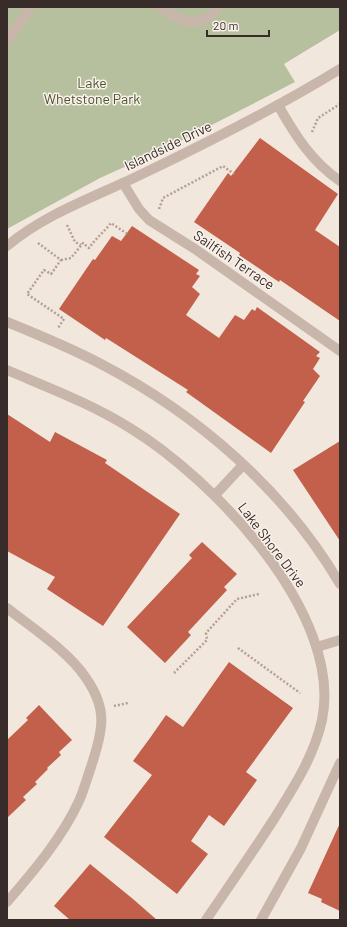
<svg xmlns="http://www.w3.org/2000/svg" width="347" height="927" font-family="Barlow,sans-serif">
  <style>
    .green { fill: #b7c09e }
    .building { fill: #c2604b }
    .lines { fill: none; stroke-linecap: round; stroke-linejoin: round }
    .path { stroke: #b5a094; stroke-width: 2.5; stroke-dasharray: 2 2; stroke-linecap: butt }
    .lane { stroke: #c9b6aa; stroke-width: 10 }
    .street { stroke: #c9b6aa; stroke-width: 10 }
    .labels { text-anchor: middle; stroke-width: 3; stroke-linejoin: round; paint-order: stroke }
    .park-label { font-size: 14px; fill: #49542e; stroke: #f9f1ea }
    .street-label { font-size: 14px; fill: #372c29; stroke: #f9f1ea }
  </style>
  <rect width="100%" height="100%" fill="#f2e7dd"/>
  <path class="green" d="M7,7h333v23l-56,34 11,18 -124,64 -71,32 -93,51z"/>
  <g class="building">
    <path d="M260,138l78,56 -23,36 25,17v74l-60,-41 -1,2 -22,-15 -18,-12 1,-2 -46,-31 34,-49 3,3z"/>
    <path d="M132,226l67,44 -3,4 4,2 -8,11 8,7 -14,21 33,23 16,-23 9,5 8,-11 3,2 2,-4 63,45 -4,4 4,2 -7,11 7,7 -17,25 2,1 -34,51 -85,-61 2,-2 -82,-52 -1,2 -46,-31 34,-50 2,1 17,-24 9,5z"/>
    <path d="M7,414l43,28 5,-10 52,28 -2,3 75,51 -77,112 -56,-37 8,-12 -48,-26z"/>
    <path d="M340,441v100l-47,-71z"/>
    <path d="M202,542l35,32 -13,13 3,3 -39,42 3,3 -26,28 -38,-36 65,-69 -3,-3z"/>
    <path d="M229,662l64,46 -47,64 11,8 -33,46 -15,-11 -18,26 17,13 -31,40 -73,-57 48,-62 -19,-14 17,-23 16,-23 17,12z"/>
    <path d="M39,705l33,35 -13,12 2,3 -14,13 1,1 -13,13 2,2 -14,13 3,3 -19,18v-78l21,-20 -2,-2z"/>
    <path d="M340,823v88l-19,-9 1,-3 -14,-6z"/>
    <path d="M90,864l43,35 24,21h-87l-16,-14z"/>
  </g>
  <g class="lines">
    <g class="path">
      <path d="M312,132l6,-14 22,-14"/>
      <path d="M159,209l4,-11 60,-32 11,8"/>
      <path d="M67,225l8,17 6,3"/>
      <path d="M38,243l23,17 -10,14 -7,-4 -17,24 37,25 -6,9"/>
      <path d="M61,260l10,-2 12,-15 6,5c7,-10 15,-16 22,-25l18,12"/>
      <path d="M238,648l62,45"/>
      <path d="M174,673l33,-33 -1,-7 31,-34 22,-5"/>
      <path d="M114,706l14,-3"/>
    </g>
    <g class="lane">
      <path d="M159,7c22,13 40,26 59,0"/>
      <path d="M7,41l24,-34"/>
      <path d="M215,495l28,-30"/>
      <path d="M317,647l23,-7"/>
    </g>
    <g class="street">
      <path d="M278,105c17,30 33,56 62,76"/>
      <path d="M123,183l16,26 10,11 46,29 145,102"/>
      <path d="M7,246c38,-32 87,-49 131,-70 69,-33 137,-67 202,-107"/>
      <path d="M7,322c32,13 64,26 94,42 96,50 184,126 239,220"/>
      <path d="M7,370c42,18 85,34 123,58 82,50 214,186 192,292 -8,36 -28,67 -48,99 -22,34 -45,67 -68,101"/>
      <path d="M7,608c25,20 61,43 79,70 9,13 17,31 15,48 -1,14 -6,28 -10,41 -4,11 -7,23 -12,34 -17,37 -46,71 -72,101"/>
      <path d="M261,920l40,-72 39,-85"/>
    </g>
  </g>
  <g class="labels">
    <g class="park-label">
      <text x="92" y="88">Lake<tspan x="92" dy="16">Whetstone Park</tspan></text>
    </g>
    <g class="street-label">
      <text transform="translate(168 146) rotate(-26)" y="5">Islandside Drive</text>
      <text transform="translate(234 260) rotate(34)" y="5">Sailfish Terrace</text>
      <text transform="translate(272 545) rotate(53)" y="5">Lake Shore Drive</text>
    </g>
  </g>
  <rect width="347" height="927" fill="none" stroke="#372c29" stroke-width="16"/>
  <path d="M207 30v6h62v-6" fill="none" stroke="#372c29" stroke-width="2"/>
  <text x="213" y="30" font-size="12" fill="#372c29" stroke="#f9f1ea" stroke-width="3" paint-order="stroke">20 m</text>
</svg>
